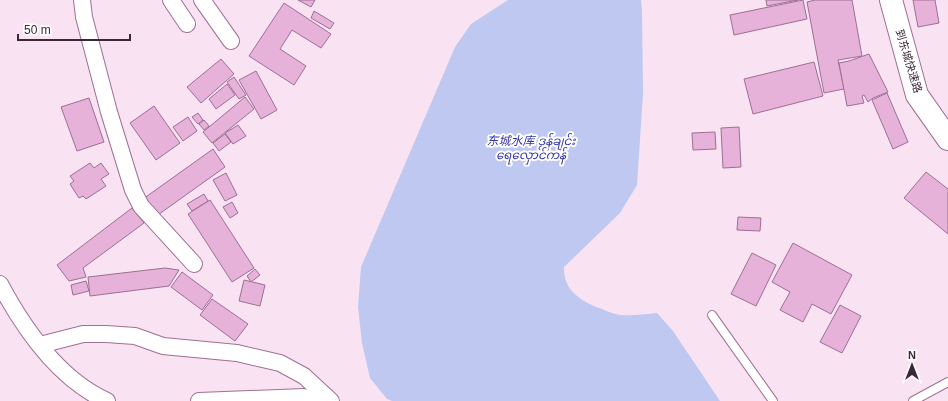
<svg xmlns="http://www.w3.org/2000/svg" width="948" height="401" font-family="Arial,'Noto Sans SC','Noto Sans Myanmar',sans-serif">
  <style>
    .water { fill: #bec8f1 }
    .building { fill: #e6b2da; stroke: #9e6e93 }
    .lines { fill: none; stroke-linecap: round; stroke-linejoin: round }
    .service-casing { stroke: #9f6f94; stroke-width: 10 }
    .minor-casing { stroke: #9f6f94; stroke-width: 18 }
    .secondary-casing { stroke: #9f6f94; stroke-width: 24 }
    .service { stroke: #fff; stroke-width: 8 }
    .minor { stroke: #fff; stroke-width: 16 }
    .secondary { stroke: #fff; stroke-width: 22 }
    .labels { text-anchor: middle; stroke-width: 4; stroke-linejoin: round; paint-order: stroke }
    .street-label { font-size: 11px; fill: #3b2736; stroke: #fff }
    .water-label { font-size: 12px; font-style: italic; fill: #3536a8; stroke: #fff }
  </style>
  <rect width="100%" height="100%" fill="#f9e3f3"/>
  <path class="water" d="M508,0h133l1,10 1,84 -6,91 -17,28 -56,54c-1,24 18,35 38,42 5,2 12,5 18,6 12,1 25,-1 37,-2l16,18 47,70h-328l-5,-2 -17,-21 -8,-35 -4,-36 3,-40 94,-220 16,-23z"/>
  <g class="building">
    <path d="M298,0h17l-4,7z"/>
    <path d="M766,0h32l-31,6z"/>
    <path d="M803,0l4,19 -73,16 -4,-20z"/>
    <path d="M815,0h37l10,56 -24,4 6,29 -20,4 -17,-91z"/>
    <path d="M913,0h22l4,23 -21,4z"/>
    <path d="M284,3l47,31 -10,14 -29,-18 -12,19 26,17 -12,19 -45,-29z"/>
    <path d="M314,11l20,12 -4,6 -19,-11z"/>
    <path d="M869,54l19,38 -15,6 -5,4 -4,-7 -2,1 2,7 -17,3 -8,-43 10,-2z"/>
    <path d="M221,59l13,15 -33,29 -14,-16z"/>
    <path d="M814,62l9,34 -70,18 -9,-35z"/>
    <path d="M256,71l21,39 -16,9 -22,-39z"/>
    <path d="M234,77l12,18 -7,4 -12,-17z"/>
    <path d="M227,84l8,11 -19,14 -7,-10z"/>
    <path d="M887,93l21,49 -15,7 -21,-49z"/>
    <path d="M245,97l9,12 -42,34 -9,-11z"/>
    <path d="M89,98l15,44 -27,9 -16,-44z"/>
    <path d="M154,106l26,37 -24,17 -26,-37z"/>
    <path d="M198,113l5,7 -5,4 -6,-7z"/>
    <path d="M188,117l9,14 -14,10 -10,-14z"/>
    <path d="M204,120l5,6 -5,4 -5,-6z"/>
    <path d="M238,125l8,11 -13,8 -8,-11z"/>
    <path d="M739,127l2,40 -18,1 -2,-40z"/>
    <path d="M715,132l1,17 -23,1 -1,-17z"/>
    <path d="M225,134l6,8 -12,9 -6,-8z"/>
    <path d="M213,149l12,18 -70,50 -12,-18z"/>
    <path d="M90,163l4,5 7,-5 8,11 -8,5 5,7 -20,13 -3,-3 -4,2 -9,-14 4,-3 -4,-5z"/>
    <path d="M926,172l22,17v45l-44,-36z"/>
    <path d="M226,173l11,22 -12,6 -12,-21z"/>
    <path d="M204,194l4,7 -16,10 -5,-7z"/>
    <path d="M210,200l44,68 -22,14 -44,-68z"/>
    <path d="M232,202l6,11 -8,5 -7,-11z"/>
    <path d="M132,208l12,15 -61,45 3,9 -17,4 -12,-16z"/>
    <path d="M738,217l23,1 -1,13 -23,-1z"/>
    <path d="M793,243l59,32 -21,39 -19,-10 -9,18 -23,-12 10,-18 -18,-10z"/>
    <path d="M752,253l24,12 -20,41 -25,-12z"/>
    <path d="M165,268l14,2 -10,16 -79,10 -2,-19z"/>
    <path d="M255,269l5,6 -9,7 -4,-6z"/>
    <path d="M182,272l31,23 -11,15 -31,-23z"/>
    <path d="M244,280l21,5 -5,21 -21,-5z"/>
    <path d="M86,281l3,10 -16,4 -2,-10z"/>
    <path d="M212,299l36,25 -13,17 -35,-26z"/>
    <path d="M840,305l21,11 -19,37 -22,-11z"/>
  </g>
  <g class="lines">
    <defs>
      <g id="service">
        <path d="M712,315l61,86"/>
        <path d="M913,401l35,-19"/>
      </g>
      <g id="minor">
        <path d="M82,0l2,17 25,95 24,78 8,16 53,58"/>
        <path d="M171,0l16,24"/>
        <path d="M202,0l29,41"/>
        <path d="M0,284c24,45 60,96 107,117"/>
        <path d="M40,345l43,-11h23l29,2 28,10 74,7 43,10 24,13 27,25"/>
        <path d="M199,401l105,-4 12,4"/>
      </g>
      <path id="secondary" d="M891,0l26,95 31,44"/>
    </defs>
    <use href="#service" class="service-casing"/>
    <use href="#minor" class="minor-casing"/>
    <use href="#secondary" class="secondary-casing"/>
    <use href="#service" class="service"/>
    <use href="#minor" class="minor"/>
    <use href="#secondary" class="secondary"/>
  </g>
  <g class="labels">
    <g class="street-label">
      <text transform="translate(909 61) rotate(73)" y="4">到东城快速路</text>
    </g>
    <g class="water-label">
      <text x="531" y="145">东城水库 ဒွန်ချင်း<tspan x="531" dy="14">ရေလှောင်ကန်</tspan></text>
    </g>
  </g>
  <g transform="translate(912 365)" stroke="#ffffff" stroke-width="3" paint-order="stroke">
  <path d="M0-3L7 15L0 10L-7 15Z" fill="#3b2736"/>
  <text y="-6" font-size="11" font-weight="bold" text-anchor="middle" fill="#3b2736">N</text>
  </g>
  <path d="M18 34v6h112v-6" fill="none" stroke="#3b2736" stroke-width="2"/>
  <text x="24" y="34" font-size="12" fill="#3b2736" stroke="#ffffff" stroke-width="3" paint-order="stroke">50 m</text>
</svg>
